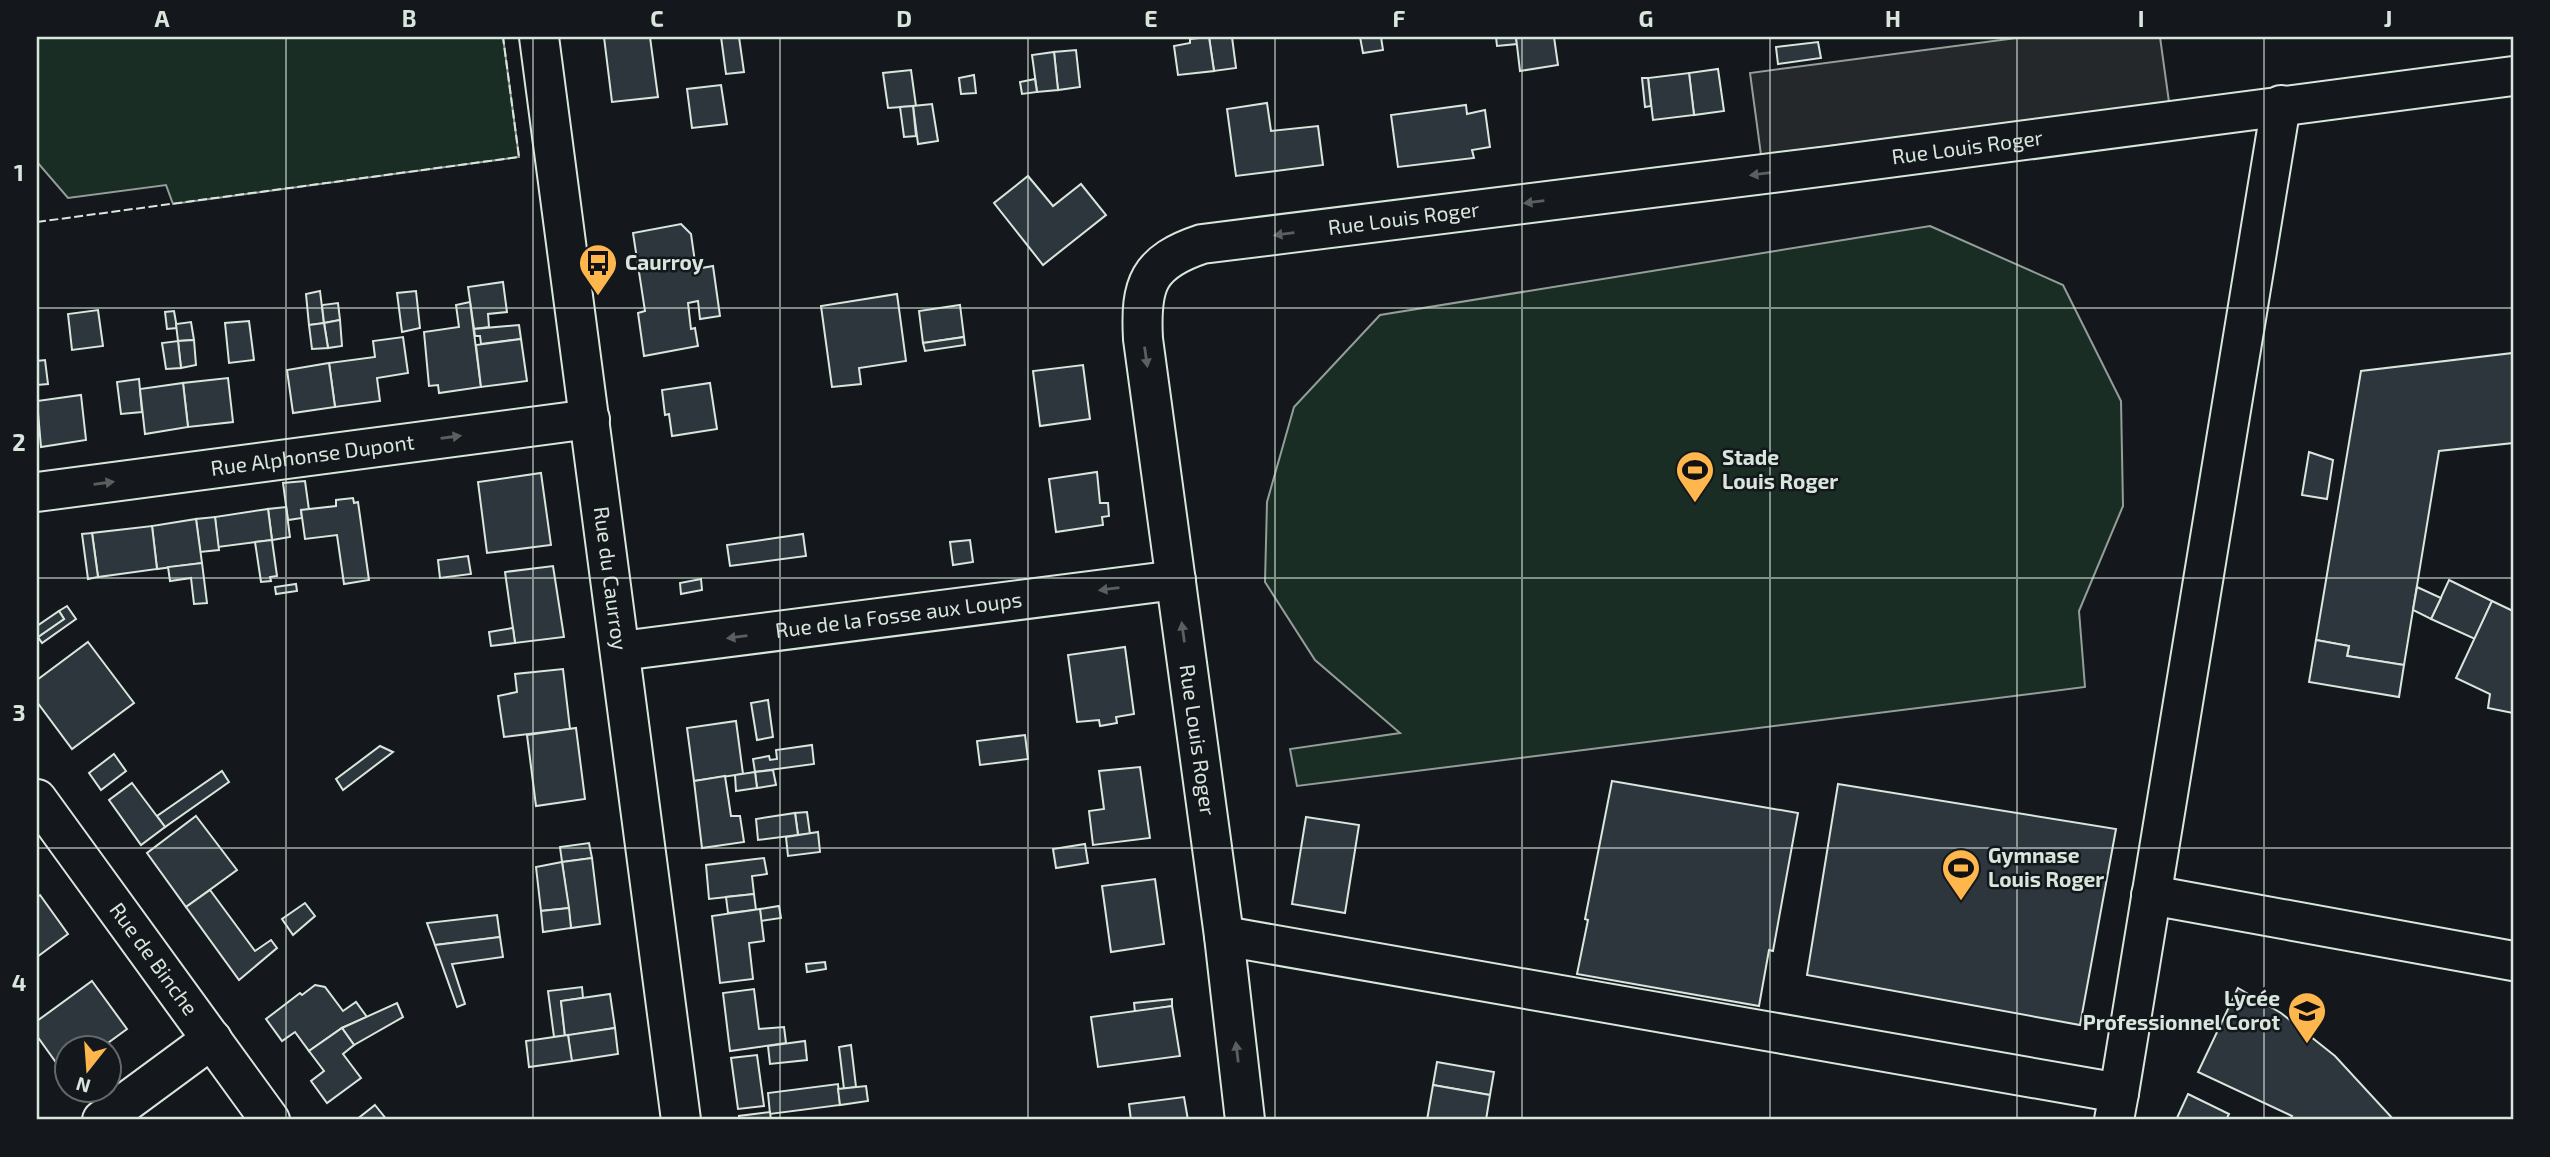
<svg xmlns="http://www.w3.org/2000/svg" width="2550" height="1157" font-family="'Exo 2',sans-serif">
  <style>
    .green { fill: #1a2d24; stroke: #939e99; stroke-width: 2 }
    .parking { fill: #24282b; stroke: #939e99; stroke-width: 2 }
    .building { fill: #2c363c; stroke: #d8e6dc; stroke-width: 2 }
    .lines { fill: none; stroke-linecap: round; stroke-linejoin: round }
    .minor-casing { stroke: #d8e6dc; stroke-width: 42 }
    .minor { stroke: #14181c; stroke-width: 38 }
    .fence { stroke: #d8e6dc; stroke-width: 2; stroke-dasharray: 9 3.5; stroke-linecap: butt }
    .oneway { fill: #59605f }
    .grid { fill: none; stroke: #d8e6dc; stroke-width: 2; stroke-opacity: 0.55 }
    .labels { text-anchor: middle; stroke-width: 5; stroke-linejoin: round; paint-order: stroke }
    .street-label { font-size: 21px; fill: #d8e6dc; stroke: #14181c }
    .poi-label { font-size: 21px; font-weight: bold; fill: #d8e6dc; stroke: #14181c; text-anchor: start }
    .neatline { fill: none; stroke: #d8e6dc; stroke-width: 2.5 }
    .grid-label { font-size: 23px; text-anchor: middle; font-weight: bold; fill: #d8e6dc }
  </style>
  <rect width="100%" height="100%" fill="#14181c"/>
  <g class="green">
    <path d="M37,37h466l16,120 -346,47 -7,-19 -98,13 -31,-36z"/>
    <path d="M1930,226l133,59 58,116 2,105 -44,105 6,76 -788,99 -7,-37 110,-16 -85,-73 -50,-78 2,-80 27,-95 86,-92z"/>
  </g>
  <path class="parking" d="M2024,37h136l9,65 -408,53 -11,-82z"/>
  <g class="building">
    <path d="M604,37h46l8,60 -46,5z"/>
    <path d="M721,37h18l5,35 -18,2z"/>
    <path d="M1209,37h23l4,31 -22,3z"/>
    <path d="M1209,37l5,34 -36,4 -4,-29 16,-3v-4z"/>
    <path d="M1360,37h21l2,13 -20,3z"/>
    <path d="M1496,37h20l1,7 -20,2z"/>
    <path d="M1516,37h38l4,28 -38,6z"/>
    <path d="M1818,42l3,16 -43,6 -2,-17z"/>
    <path d="M1076,50l4,37 -22,3 -4,-38z"/>
    <path d="M1054,52l4,38 -21,2 -5,-37z"/>
    <path d="M1718,69l6,42 -30,4 -5,-42z"/>
    <path d="M911,70l5,36 -28,2 -5,-35z"/>
    <path d="M1689,73l5,42 -41,5 -5,-42z"/>
    <path d="M974,75l2,18 -15,1 -2,-16z"/>
    <path d="M1642,78h6l3,28 -6,1z"/>
    <path d="M1035,79l2,13 -15,2 -2,-12z"/>
    <path d="M721,85l6,39 -35,4 -5,-39z"/>
    <path d="M1267,103l4,28 47,-5 5,39 -87,11 -9,-67z"/>
    <path d="M932,104l6,37 -20,3 -5,-38z"/>
    <path d="M1466,105l1,9 18,-4 5,37 -18,3 2,8 -76,9 -7,-52z"/>
    <path d="M913,106l3,30 -12,1 -4,-30z"/>
    <path d="M1028,176l25,30 28,-22 25,31 -63,50 -49,-62z"/>
    <path d="M681,224l10,10 5,35 17,-3 7,50 -20,3 -2,-18 -10,2 3,26 4,-1 3,18 -54,10 -6,-43 7,-2 -12,-78z"/>
    <path d="M503,282l4,30 -19,2 1,13 -15,2 -6,-42z"/>
    <path d="M320,291l4,32 -15,2 -3,-31z"/>
    <path d="M416,291l4,37 -18,4 -5,-39z"/>
    <path d="M897,294l9,67 -47,7 2,16 -29,3 -11,-81z"/>
    <path d="M470,302l11,85 -42,6 -1,-8 -9,1 -5,-54 35,-5 -3,-22z"/>
    <path d="M338,303l2,17 -16,3 -2,-18z"/>
    <path d="M960,305l4,32 -41,6 -4,-32z"/>
    <path d="M98,310l5,36 -31,4 -4,-36z"/>
    <path d="M174,311l3,17 -10,1 -2,-17z"/>
    <path d="M340,320l2,26 -14,2 -4,-25z"/>
    <path d="M249,321l5,39 -25,3 -4,-40z"/>
    <path d="M191,322l3,18 -16,1 -2,-17z"/>
    <path d="M324,323l4,25 -16,1 -3,-24z"/>
    <path d="M519,325l2,14 -40,5 -1,-8h-5l-1,-7z"/>
    <path d="M403,337l5,36 -31,5 3,23 -45,6 -6,-44 46,-6 -2,-16z"/>
    <path d="M964,337l1,8 -40,6 -2,-8z"/>
    <path d="M521,339l6,42 -46,6 -5,-42z"/>
    <path d="M194,340l2,25 -15,3 -3,-27z"/>
    <path d="M178,341l3,27 -15,1 -4,-26z"/>
    <path d="M2513,353v90l-74,8 -35,214 -57,-9 2,-10 -33,-6 45,-269z"/>
    <path d="M45,360l3,24 -11,1v-24z"/>
    <path d="M329,363l6,44 -42,6 -6,-43z"/>
    <path d="M1083,365l7,54 -50,7 -7,-55z"/>
    <path d="M228,378l5,44 -45,5 -5,-44z"/>
    <path d="M139,379l3,33 -21,2 -4,-32z"/>
    <path d="M183,383l5,44 -43,7 -5,-45z"/>
    <path d="M710,383l7,46 -45,7 -3,-22 -4,1 -3,-25z"/>
    <path d="M81,395l5,45 -45,7 -4,-46z"/>
    <path d="M2309,452l24,8 -6,39 -25,-4z"/>
    <path d="M1097,472l3,31h8l1,13 -7,1 1,8 -47,7 -7,-53z"/>
    <path d="M541,473l10,72 -64,8 -9,-71z"/>
    <path d="M305,481l4,29h-8l1,8 -14,2 -5,-37z"/>
    <path d="M353,498l1,5 4,-1 11,78 -25,4 -7,-49 -32,4 -4,-29 35,-4v-6z"/>
    <path d="M286,507l4,30 -18,3 -4,-31z"/>
    <path d="M268,509l4,31 -54,7 -3,-30z"/>
    <path d="M215,517l4,33 -19,2 -4,-33z"/>
    <path d="M196,519l6,44 -45,6 -5,-43z"/>
    <path d="M152,526l5,43 -59,8 -6,-44z"/>
    <path d="M92,533l6,44 -10,2 -6,-45z"/>
    <path d="M803,534l3,22 -76,10 -3,-21z"/>
    <path d="M272,540l5,36 -7,1 1,4 -10,1 -6,-40z"/>
    <path d="M970,540l3,22 -20,3 -3,-23z"/>
    <path d="M468,556l3,18 -31,4 -2,-18z"/>
    <path d="M202,563l5,40 -13,1 -3,-26 -21,3 -2,-14z"/>
    <path d="M553,566l11,71 -49,6 -10,-71z"/>
    <path d="M701,579l1,11 -21,4 -1,-11z"/>
    <path d="M2449,580l43,21 -17,38 -44,-20z"/>
    <path d="M296,584l1,7 -21,3 -1,-7z"/>
    <path d="M2417,587l24,11 -10,21 -18,-9z"/>
    <path d="M2492,601l21,10v102l-25,-5 2,-14 -34,-16z"/>
    <path d="M67,606l9,13 -34,24 -4,-6 26,-18 -5,-8z"/>
    <path d="M59,611l5,8 -26,18 -1,-11z"/>
    <path d="M513,628l2,15 -24,3 -2,-14z"/>
    <path d="M2316,640l33,6 -2,10 57,9 -5,32 -90,-15z"/>
    <path d="M88,642l46,61 -62,46 -35,-47v-22z"/>
    <path d="M1125,647l9,67 -18,3 1,6 -17,3 -1,-6 -22,2 -9,-67z"/>
    <path d="M563,669l7,60 -66,8 -6,-41 19,-4 -2,-18z"/>
    <path d="M768,700l5,37 -16,3 -6,-37z"/>
    <path d="M736,721l7,53 -49,7 -7,-53z"/>
    <path d="M576,728l9,71 -49,7 -9,-71z"/>
    <path d="M1025,735l3,24 -48,6 -3,-24z"/>
    <path d="M812,745l2,19 -59,8 -2,-13 16,-3 1,4 7,-1 -1,-9z"/>
    <path d="M380,746l13,6 -50,38 -7,-11z"/>
    <path d="M114,754l12,17 -25,19 -12,-17z"/>
    <path d="M1140,767l10,71 -57,7 -4,-34 15,-2 -5,-38z"/>
    <path d="M773,770l3,15 -19,3 -2,-16z"/>
    <path d="M222,771l7,11 -64,45 -8,-11z"/>
    <path d="M755,772l2,16 -21,3 -1,-16z"/>
    <path d="M725,776l6,40h9l4,26 -42,6 -8,-67z"/>
    <path d="M1612,781l186,32 -25,138 -4,-1 -10,56 -182,-32 11,-54 -3,-1z"/>
    <path d="M132,783l33,44 -24,18 -32,-45z"/>
    <path d="M1838,784l278,45 -36,196 -273,-50z"/>
    <path d="M807,812l3,22 -12,1 -3,-22z"/>
    <path d="M795,813l3,22 -40,5 -2,-21z"/>
    <path d="M196,816l41,54 -51,37 -39,-54z"/>
    <path d="M1306,817l53,8 -14,88 -53,-9z"/>
    <path d="M818,832l2,20 -32,4 -2,-19z"/>
    <path d="M589,843l3,15 -30,4 -2,-15z"/>
    <path d="M1085,844l3,19 -32,5 -3,-19z"/>
    <path d="M592,858l8,66 -29,4 -9,-66z"/>
    <path d="M764,858l3,16 -15,2 2,18 -45,5 -3,-34z"/>
    <path d="M562,862l7,46 -28,3 -5,-44z"/>
    <path d="M1155,879l9,65 -53,8 -9,-66z"/>
    <path d="M210,890l45,61 16,-11 6,8 -38,32 -53,-73z"/>
    <path d="M754,894l2,16 -28,3 -2,-16z"/>
    <path d="M40,895l28,39 -31,23v-60z"/>
    <path d="M305,903l10,13 -22,19 -11,-16z"/>
    <path d="M779,906l2,12 -20,3 -1,-12z"/>
    <path d="M569,908l2,20 -28,4 -2,-21z"/>
    <path d="M760,909l4,32 -15,2 4,36 -33,4 -8,-67z"/>
    <path d="M497,915l3,22 -65,8 -8,-22z"/>
    <path d="M500,937l3,20 -51,7 13,40 -8,3 -22,-62z"/>
    <path d="M825,962l1,7 -19,3 -1,-8z"/>
    <path d="M92,981l35,48 -26,19h-35l-1,27 -28,-39v-15z"/>
    <path d="M315,985l10,2 18,24 13,-9 11,15 -25,11 -33,23 -14,-19 -13,9 -16,-22 34,-26 2,2z"/>
    <path d="M582,987l1,11 -22,3 4,35 -11,1 -6,-46z"/>
    <path d="M2238,988l43,25 54,43 59,64h-104l2,-4 -94,-44z"/>
    <path d="M754,989l5,40 25,-2 2,16 -56,8 -7,-58z"/>
    <path d="M610,994l5,34 -50,8 -4,-35z"/>
    <path d="M1172,999v7l-37,6 -1,-9z"/>
    <path d="M397,1003l6,14 -49,28 -12,-17z"/>
    <path d="M1172,1006l8,50 -82,11 -7,-50z"/>
    <path d="M342,1028l12,17 -11,9 18,24 -34,25 -16,-22 13,-10 -15,-20z"/>
    <path d="M615,1028l3,26 -47,7 -3,-26z"/>
    <path d="M568,1035l4,26 -43,6 -3,-26z"/>
    <path d="M805,1041l2,19 -37,4 -2,-18z"/>
    <path d="M851,1045l5,42 -12,2 -5,-42z"/>
    <path d="M757,1055l7,51 -26,3 -7,-51z"/>
    <path d="M1437,1062l57,10 -4,23 -57,-10z"/>
    <path d="M838,1084l2,21 -70,9 -2,-21z"/>
    <path d="M1433,1085l57,10 -4,25h-59z"/>
    <path d="M866,1086l2,15 -28,4 -2,-16z"/>
    <path d="M2188,1094l41,20 -3,6h-50z"/>
    <path d="M1184,1097l4,23h-57l-2,-16z"/>
    <path d="M375,1105l12,15h-31z"/>
    <path d="M770,1112l1,8h-32v-4z"/>
  </g>
  <g class="lines">
    <defs>
      <g id="minor">
        <path id="s1" d="M539,37l142,1083"/>
        <path id="s2" d="M37,492l553,-73"/>
        <path id="s3" d="M621,651l555,-71"/>
        <path id="s4" d="M37,799l233,321"/>
        <path d="M2151,895l362,66"/>
        <path d="M1224,936l895,157 -5,27"/>
        <path d="M2119,1093l162,-988"/>
        <path d="M102,1120l110,-81"/>
        <path id="s5" d="M1245,1120l-21,-184 -81,-597c-3,-55 5,-77 59,-95l626,-78 685,-90"/>
      </g>
    </defs>
    <use href="#minor" class="minor-casing"/>
    <use href="#minor" class="minor"/>
    <path class="fence" d="M37,222l482,-65 -16,-120"/>
  </g>
  <defs><path id="oneway-solid" d="M-6-.8H1V-3.2L6.5 0L1 3.2V.8H-6Z" transform="scale(1.75)"/></defs>
  <g class="oneway">
    <use href="#oneway-solid" transform="translate(1760 174) rotate(173)"/>
    <use href="#oneway-solid" transform="translate(1534 202) rotate(173)"/>
    <use href="#oneway-solid" transform="translate(1284 234) rotate(173)"/>
    <use href="#oneway-solid" transform="translate(1146 357) rotate(82)"/>
    <use href="#oneway-solid" transform="translate(451 437) rotate(-8)"/>
    <use href="#oneway-solid" transform="translate(104 483) rotate(-8)"/>
    <use href="#oneway-solid" transform="translate(1109 589) rotate(173)"/>
    <use href="#oneway-solid" transform="translate(1183 632) rotate(-98)"/>
    <use href="#oneway-solid" transform="translate(737 637) rotate(173)"/>
    <use href="#oneway-solid" transform="translate(1237 1052) rotate(-97)"/>
  </g>
  <path class="grid" d="M286,37v1083M533,37v1083M780,37v1083M1028,37v1083M1275,37v1083M1522,37v1083M1770,37v1083M2017,37v1083M2264,37v1083M37,308h2476M37,578h2476M37,848h2476"/>
  <defs>
    <symbol id="bus-pin" viewBox="-11 -11 22 30"><path d="M0 17L-7.5 6A9.5 9.5 0 1 1 7.5 6Z" fill="#ffb74d" stroke="#14181c"/><path d="M-5-6H5V4H4V6H2V4H-2V6H-4V4H-5ZM-3.5-4V0h7V-4ZM-3.5 1.2v1.5H-2V1.2ZM2 1.2v1.5H3.5V1.2Z" fill="#111"/></symbol>
    <symbol id="stadium-pin" viewBox="-11 -11 22 30"><path d="M0 17L-7.5 6A9.5 9.5 0 1 1 7.5 6Z" fill="#ffb74d" stroke="#14181c"/><path d="M0-5a6.5 5 0 1 0 0 10a6.5 5 0 1 0 0-10ZM-3.5-1.8h7v3.6h-7Z" fill="#111"/></symbol>
    <symbol id="school-pin" viewBox="-11 -11 22 30"><path d="M0 17L-7.5 6A9.5 9.5 0 1 1 7.5 6Z" fill="#ffb74d" stroke="#14181c"/><path d="M0-5L7-2L0 1L-7-2ZM-4 1L0 2.5L4 1V4Q0 6-4 4Z" fill="#111"/></symbol>
  </defs>
  <g fill-rule="evenodd">
    <use href="#bus-pin" x="576" y="241" width="44" height="60"/>
    <use href="#stadium-pin" x="1673" y="448" width="44" height="60"/>
    <use href="#stadium-pin" x="1939" y="846" width="44" height="60"/>
    <use href="#school-pin" x="2285" y="989" width="44" height="60"/>
  </g>
  <g class="labels">
    <g class="street-label">
      <text dy="7" stroke="none"><textPath href="#s5" startOffset="1684">Rue Louis Roger</textPath></text>
      <text dy="7" stroke="none"><textPath href="#s5" startOffset="1116">Rue Louis Roger</textPath></text>
      <text dy="7" stroke="none"><textPath href="#s2" startOffset="278">Rue Alphonse Dupont</textPath></text>
      <text dy="7" stroke="none"><textPath href="#s1" startOffset="546">Rue du Caurroy</textPath></text>
      <text dy="7" stroke="none"><textPath href="#s3" startOffset="280">Rue de la Fosse aux Loups</textPath></text>
      <text transform="translate(1197 740) rotate(82)" y="7">Rue Louis Roger</text>
      <text dy="7" stroke="none"><textPath href="#s4" startOffset="198">Rue de Binche</textPath></text>
    </g>
    <g class="poi-label">
      <text x="625" y="270">Caurroy</text>
      <text x="1722" y="465">Stade<tspan x="1722" dy="24">Louis Roger</tspan></text>
      <text x="1988" y="863">Gymnase<tspan x="1988" dy="24">Louis Roger</tspan></text>
      <text x="2280" y="1006" text-anchor="end">Lycée<tspan x="2280" dy="24">Professionnel Corot</tspan></text>
    </g>
  </g>
  <rect width="2550" height="1157" fill="none" stroke="#14181c" stroke-width="77"/>
  <g transform="translate(88 1069) rotate(197)"><circle r="33" fill="#14181c" stroke="#626a69" stroke-width="2"/>
  <path d="M0-5L12 26L0 18L-12 26Z" fill="#ffb74d"/>
  <text y="-10" font-size="19" font-weight="bold" text-anchor="middle" fill="#d8e6dc">N</text>
  </g>
  <rect x="38" y="38" width="2474" height="1080" class="neatline"/>
  <g class="grid-label">
    <text x="162" y="27">A</text>
    <text x="409" y="27">B</text>
    <text x="657" y="27">C</text>
    <text x="904" y="27">D</text>
    <text x="1151" y="27">E</text>
    <text x="1399" y="27">F</text>
    <text x="1646" y="27">G</text>
    <text x="1893" y="27">H</text>
    <text x="2141" y="27">I</text>
    <text x="2388" y="27">J</text>
    <text x="19" y="181">1</text>
    <text x="19" y="451">2</text>
    <text x="19" y="721">3</text>
    <text x="19" y="991">4</text>
  </g>
</svg>
